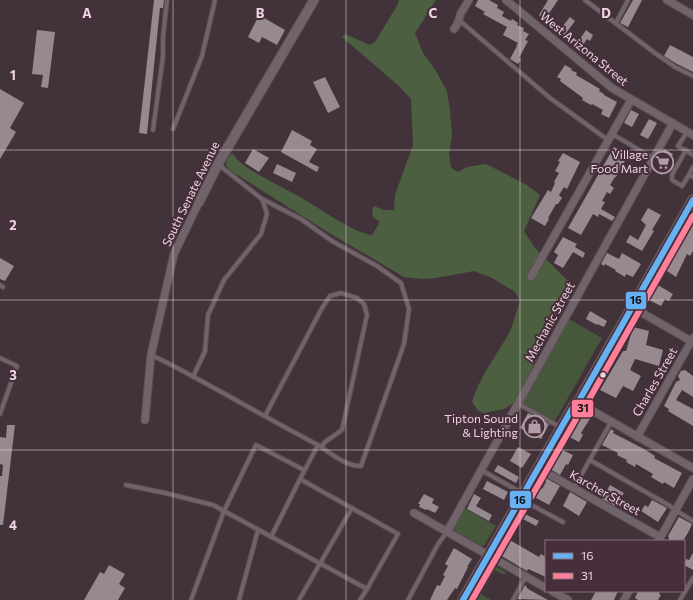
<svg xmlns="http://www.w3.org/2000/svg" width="693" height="600" font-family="Commissioner,sans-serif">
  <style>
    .green { fill: #46573c }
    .forest { fill: #4c5f40 }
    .building { fill: #978990 }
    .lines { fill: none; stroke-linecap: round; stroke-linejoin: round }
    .service-casing { stroke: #5e5057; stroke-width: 5.5 }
    .minor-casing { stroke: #5e5057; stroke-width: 9 }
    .tertiary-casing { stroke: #5e5057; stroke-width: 11 }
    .secondary-casing { stroke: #5e5057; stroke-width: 12 }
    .service { stroke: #70646a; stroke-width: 3.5 }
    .minor { stroke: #70646a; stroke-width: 7 }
    .tertiary { stroke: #70646a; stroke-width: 9 }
    .secondary { stroke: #70646a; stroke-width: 10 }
    .bus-1-casing { stroke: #482d3a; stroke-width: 9 }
    .bus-2-casing { stroke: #482d3a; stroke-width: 9 }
    .bus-1 { stroke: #66b1f2; stroke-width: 6 }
    .bus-2 { stroke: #ff8098; stroke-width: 6 }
    .grid { fill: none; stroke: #e9d7df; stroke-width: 1; stroke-opacity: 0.55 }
    .bus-dot { fill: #e9d7df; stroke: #482d3a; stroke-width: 1.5 }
    .labels { text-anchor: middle; stroke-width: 4; stroke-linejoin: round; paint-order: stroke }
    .street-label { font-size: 12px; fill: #e9d7df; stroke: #482d3a }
    .poi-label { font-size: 12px; fill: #e9d7df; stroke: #482d3a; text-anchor: end }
    .grid-label { font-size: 13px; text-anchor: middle; font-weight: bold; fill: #e9d7df; stroke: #482d3a; stroke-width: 4; stroke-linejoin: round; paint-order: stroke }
    .line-badge { stroke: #482d3a; stroke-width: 1.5 }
    .pale-badge-label { font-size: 11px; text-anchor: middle; font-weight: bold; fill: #111 }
  </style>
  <rect width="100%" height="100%" fill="#42333a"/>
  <g class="green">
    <path d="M567,318l35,20 -47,83 -35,-19z"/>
    <path d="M464,508l32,18 -13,21 -33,-19z"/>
    <path d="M491,564l15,8 -2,3 -9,-5 -14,24 10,6h-20z"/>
  </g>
  <path class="forest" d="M399,0h37l-21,33 8,20 13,18 11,20 3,19 2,26 -3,17 2,15 7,4 9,-5 19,-3 41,21 13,10 -16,36 11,17 35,35 -3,15 -19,36 -20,43 -14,26 -10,6 -20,4 -6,-2 -6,-9c8,-27 24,-45 37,-69 5,-9 7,-22 11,-32l-6,-10 -22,-13 -18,-7 -38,7 -14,1 -18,-2 -78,-46 -95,-60 -5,-5 1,-6 5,-7c3,3 5,7 8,9 15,13 39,23 56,33 20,10 56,38 76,40l8,-13 -7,-5 -1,-7 2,-4 10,4h10l1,-15 18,-50 -2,-46 -11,-12 -58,-50 3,-3 25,11 5,-3 23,-38z"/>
  <g class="building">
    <path d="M154,0h10l-1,8h-3l-13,126 -8,-1z"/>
    <path d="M478,0h11l9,5 -1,3 7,4 -2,4 9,5 1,-2 6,4 -1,2 7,3 -1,3 6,3 -4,6 3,1 -9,17 2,1 -3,5 -8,-5 7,-13h-1l2,-3 -15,-8 4,-8 -24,-13 2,-2 -10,-6z"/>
    <path d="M548,0h10l-12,18 -1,-1 -2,2 -4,-4z"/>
    <path d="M633,0h9l-14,27 -8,-4z"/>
    <path d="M259,15l26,15 -8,15 -15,-8 -3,6 -11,-6z"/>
    <path d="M570,17l5,4 -11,15 -6,-4z"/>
    <path d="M37,30l18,2 -7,56 -7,-1 2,-12 -11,-1z"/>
    <path d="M586,30l7,5 -3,6 -3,-2 -6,9 -5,-3z"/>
    <path d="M670,45l23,12v15l-16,-8 -13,-8z"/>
    <path d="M565,65l7,4 -1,1 6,3 -1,2 24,14 -1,2 5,3v1l13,7 -8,16 -8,-4 2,-4 -11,-6 -1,1 -9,-5 1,-2 -23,-17 1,-2 -4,-2z"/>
    <path d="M325,77l15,30 -12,6 -15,-31z"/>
    <path d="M0,89l24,14 -14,25 6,4 -16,27z"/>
    <path d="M631,110l8,4 -7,13 -8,-4z"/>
    <path d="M649,119l8,4 -9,16 -8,-4z"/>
    <path d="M292,130l20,11 -2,4 7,4 -8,13 10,5 -2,5 -36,-20z"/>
    <path d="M614,147l14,8 -12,22h-1l-5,8 4,3 -4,6 -3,-2 -5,9 3,1 -4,7 14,8 -3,4 -13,-7 -1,3 -5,-3 -12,21 -13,-7z"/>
    <path d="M253,149l16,9 -10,14 -14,-9z"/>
    <path d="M664,149l9,5 -11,21 -9,-5z"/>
    <path d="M563,153l17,9 -13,27 -3,-2 -5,8 3,3 -4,6h-2l-8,14 1,1 -4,7 -14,-8 17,-28 3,2 4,-9 -1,-1 5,-9 -4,-2 5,-9 -2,-1z"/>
    <path d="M277,164l19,9 -4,9 -19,-9z"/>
    <path d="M648,208l13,7 -9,15 2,1 -12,20 -16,-9 4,-7 8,5 8,-15 -5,-5z"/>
    <path d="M693,217v34l-3,5 -3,-2 -11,23 -12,-8 4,-7 2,1z"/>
    <path d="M563,237l14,7 -2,3 10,6 -2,5 -10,-6 -10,16 -9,-5 4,-8 -4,-3z"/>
    <path d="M607,253l12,6 3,-6 19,11 -8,13 -7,-3 -1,3 -10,-6 1,-1 -11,-6 -1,2 -3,-2z"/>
    <path d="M0,258l14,8 -9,15 -5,-2z"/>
    <path d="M656,284l17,10 -4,7 -4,-2 -4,7 -12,-6z"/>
    <path d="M590,311l17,10 -3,6 -7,-3v1l-11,-6z"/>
    <path d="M633,327l16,4 -3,14 17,5 -4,16 -24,-7 -5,11 11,6 -8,15 -10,-5 -7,12 -16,-8 23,-39h3z"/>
    <path d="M685,370l8,6v21l-11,-7 -6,10 17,9v17l-25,-15 1,-2 -5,-3 12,-24 4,-2 -2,-4 3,-5z"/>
    <path d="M579,411l12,6 -10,16 2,2 -4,7 -12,-6z"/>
    <path d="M528,413l21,11 -8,15 -21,-11z"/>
    <path d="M7,425h8l-12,100h-3v-49h2l1,-11 -3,-1v-27l6,1z"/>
    <path d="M611,429l3,2 -1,2 31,16 11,7 -1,2 28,15 -8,15 -10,-6 -1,2 -12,-7 2,-3 -17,-10 -1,3 -9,-5 1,-2 -10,-5 1,-2 -16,-8z"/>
    <path d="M518,447l13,7 -9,14 -12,-7z"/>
    <path d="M558,448l15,7 -5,10 -2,-1 -6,11 -13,-8z"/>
    <path d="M498,465l21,12 -3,6 -22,-12z"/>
    <path d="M542,476l18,10 -11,19 -18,-10 5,-9 6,3 4,-7 -6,-4z"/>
    <path d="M487,481l21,11 -4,8 -21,-11z"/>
    <path d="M610,485l14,8 -9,13 -13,-7z"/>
    <path d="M570,492l17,10 -8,14 -16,-10z"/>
    <path d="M424,494l10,5 -2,4 7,4 -4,6 -8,-4 -1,1 -7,-3 1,-3h-2z"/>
    <path d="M474,494l7,4 -5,8 16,9 -3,6 -22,-12z"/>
    <path d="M652,500l15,8 -9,14 -17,-11 4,-6 3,2z"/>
    <path d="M521,512l18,9 -3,5 -17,-9z"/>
    <path d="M679,517l13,7 -3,7 -6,10h-15l1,-3 -1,-2z"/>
    <path d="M508,539l31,18 2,-3 5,3v20l-18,-8 -1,2 -27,-16z"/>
    <path d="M454,548l18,11 -5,8h1l-11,22 -2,-1 -8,12h-17l7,-15 3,1 5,-10 -2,-1 5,-9 -3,-2z"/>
    <path d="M693,553v17l-9,-5 2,-6 3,1z"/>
    <path d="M109,565l16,9 -6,10 6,4 -7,12h-34l16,-28 4,2z"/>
    <path d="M525,585l3,4 20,11 -31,-1z"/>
    <path d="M596,591h22l-4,9h-23z"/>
    <path d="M638,591h22l-1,3 2,1 -3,5h-20l-3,-2z"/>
  </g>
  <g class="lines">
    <defs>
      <g id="service">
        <path d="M585,0l70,53 20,14 18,9"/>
        <path d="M459,20l91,78 58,42"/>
        <path d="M616,23l12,-23"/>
        <path d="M173,129l29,-73 13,-56"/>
        <path d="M153,130l10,-74v-19l4,-37"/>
        <path d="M687,132l-9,14 15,9"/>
        <path d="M612,134l41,24"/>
        <path d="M686,150l-14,25v5l10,6 7,-11"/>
        <path d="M693,167l-4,8 4,2"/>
        <path d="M262,199l39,20 31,22 45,25 24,17 8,26 -5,35 -43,122c-15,0 -28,-11 -40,-19"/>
        <path d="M0,285l3,2"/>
        <path d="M151,355c22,10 43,22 65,34 34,19 68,38 102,56l3,2 4,-5 17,-12 25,-115 -3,-11 -7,-6 -16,-5 -11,3 -8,12 -57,108"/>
        <path d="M0,358l17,8 -17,48"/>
        <path d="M193,377l12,-26 3,-36 16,-35 37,-46 6,-20 -5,-15 -43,-34"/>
        <path d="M517,403l43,24"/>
        <path d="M590,460l80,46 5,4 18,11"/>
        <path d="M481,470l41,23"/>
        <path d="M126,485l39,8 48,12 154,84 31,-55 -98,-55 18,-34"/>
        <path d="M574,488l37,-66"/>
        <path d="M522,500l41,22"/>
        <path d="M271,537l29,-58"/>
        <path d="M191,600l33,-89 32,-66 48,25"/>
        <path d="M239,600l19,-70"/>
        <path d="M299,600l53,-92"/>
        <path d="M360,600l7,-11"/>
        <path d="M408,600l30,-56 9,-12"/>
        <path d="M513,600l13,-24"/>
        <path d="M680,600l13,-22"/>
      </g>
      <g id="minor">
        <path d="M506,0l106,88 81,47"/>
        <path d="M667,0l26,15"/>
        <path d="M454,29l3,-4 4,-12 8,-13"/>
        <path d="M531,277l100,-177"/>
        <path d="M632,307l59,34"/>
        <path d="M577,402l116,66"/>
        <path d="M145,420l6,-65 23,-101 25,-52"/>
        <path d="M637,437l56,-99"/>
        <path d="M538,468l122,69"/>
        <path d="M414,513l132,75"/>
        <path d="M447,532l226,-409"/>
        <path d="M659,540l34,-61"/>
        <path d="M552,591l16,9"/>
        <path d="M624,600l5,-9"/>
      </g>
      <path id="tertiary" d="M199,202l19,-38 96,-164"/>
      <path id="secondary" d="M463,600l110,-193 7,-8 113,-199"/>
    </defs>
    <use href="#service" class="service-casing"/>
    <use href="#minor" class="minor-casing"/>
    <use href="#tertiary" class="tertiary-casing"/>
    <use href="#secondary" class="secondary-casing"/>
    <use href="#service" class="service"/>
    <use href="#minor" class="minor"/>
    <use href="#tertiary" class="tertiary"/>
    <use href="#secondary" class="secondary"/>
    <defs>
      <path id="bus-1" d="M463,600l110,-193 7,-8 113,-199"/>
      <path id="bus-2" d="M472,600l108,-188 7,-9 106,-187"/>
    </defs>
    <use href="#bus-1" class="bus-1-casing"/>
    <use href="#bus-2" class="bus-2-casing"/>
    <use href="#bus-1" class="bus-1"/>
    <use href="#bus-2" class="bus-2"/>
  </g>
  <path class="grid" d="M173,0v600M346,0v600M520,0v600M0,150h693M0,300h693M0,450h693"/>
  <defs>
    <symbol id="supermarket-ring" viewBox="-11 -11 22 22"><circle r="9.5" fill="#482d3a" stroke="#af9ea5" stroke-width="1.5"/><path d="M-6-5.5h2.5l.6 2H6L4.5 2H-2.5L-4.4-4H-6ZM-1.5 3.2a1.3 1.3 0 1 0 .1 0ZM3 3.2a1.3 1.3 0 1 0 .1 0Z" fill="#af9ea5"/></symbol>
    <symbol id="shop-ring" viewBox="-11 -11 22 22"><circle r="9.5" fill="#482d3a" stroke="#af9ea5" stroke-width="1.5"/><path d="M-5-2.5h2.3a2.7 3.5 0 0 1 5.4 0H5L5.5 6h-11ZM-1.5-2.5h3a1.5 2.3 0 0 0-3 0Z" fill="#af9ea5"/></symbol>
  </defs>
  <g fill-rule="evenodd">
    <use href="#supermarket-ring" x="650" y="150" width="25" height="25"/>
    <use href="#shop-ring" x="522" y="414" width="25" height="25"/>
  </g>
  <circle class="bus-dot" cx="603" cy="375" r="3.5"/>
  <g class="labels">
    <g class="street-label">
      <text transform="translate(584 49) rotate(39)" y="4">West Arizona Street</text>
      <text transform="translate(191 194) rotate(-64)" y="4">South Senate Avenue</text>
      <text transform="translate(550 322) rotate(-61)" y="4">Mechanic Street</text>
      <text transform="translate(655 382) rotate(-60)" y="4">Charles Street</text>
      <text transform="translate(605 493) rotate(29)" y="4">Karcher Street</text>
    </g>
    <g class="poi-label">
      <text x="648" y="159">Village<tspan x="648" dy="14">Food Mart</tspan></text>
      <text x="518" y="423">Tipton Sound<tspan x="518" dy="14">&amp; Lighting</tspan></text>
    </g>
  </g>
  <g class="grid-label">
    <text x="87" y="18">A</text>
    <text x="260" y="18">B</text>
    <text x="433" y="18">C</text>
    <text x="606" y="18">D</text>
    <text x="13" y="80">1</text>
    <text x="13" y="230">2</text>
    <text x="13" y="380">3</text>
    <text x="13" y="530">4</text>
  </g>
  <g class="line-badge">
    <rect x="625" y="291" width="22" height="19" rx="4" fill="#66b1f2"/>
    <rect x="571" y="399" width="23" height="19" rx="4" fill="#ff8098"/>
    <rect x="509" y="490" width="23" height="19" rx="4" fill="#66b1f2"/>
  </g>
  <g class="pale-badge-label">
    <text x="636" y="304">16</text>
    <text x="583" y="412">31</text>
    <text x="520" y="504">16</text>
  </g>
  <rect x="545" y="540" width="140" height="52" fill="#482d3a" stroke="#88717c"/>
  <rect x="553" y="553" width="20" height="6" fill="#66b1f2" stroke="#88717c"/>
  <text x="581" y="560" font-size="12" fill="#e9d7df">16</text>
  <rect x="553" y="573" width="20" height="6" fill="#ff8098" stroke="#88717c"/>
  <text x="581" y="580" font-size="12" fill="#e9d7df">31</text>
</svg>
